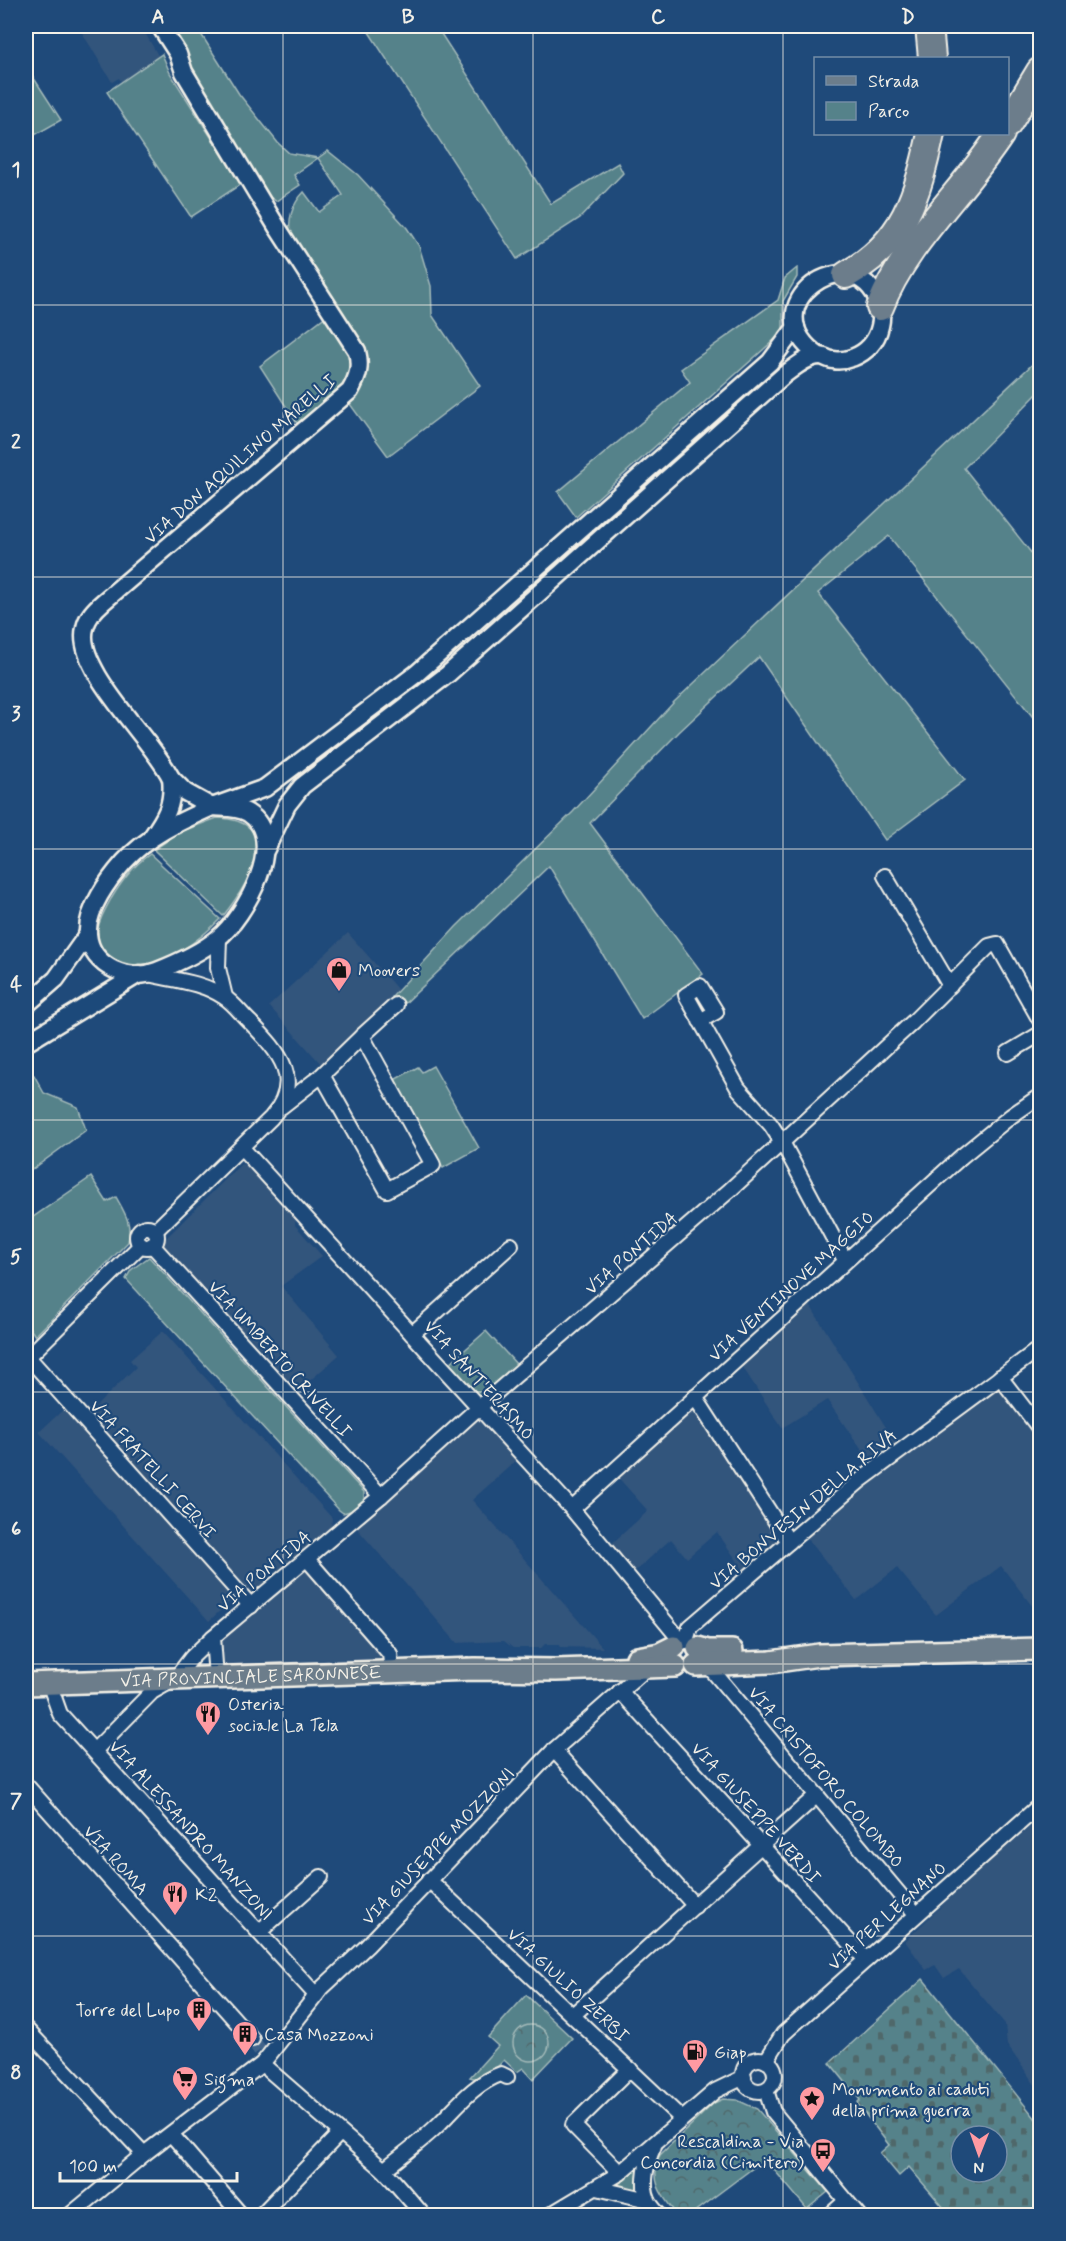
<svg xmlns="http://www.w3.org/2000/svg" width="1066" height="2241" font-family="Mynerve,sans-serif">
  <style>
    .built { fill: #32547c }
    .green { fill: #55828a; stroke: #a4bab9; stroke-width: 1.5 }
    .forest { fill: url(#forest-crowns); stroke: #a4bab9; stroke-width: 1.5 }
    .cemetery { fill: url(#cemetery-stones); stroke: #a4bab9; stroke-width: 1.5; fill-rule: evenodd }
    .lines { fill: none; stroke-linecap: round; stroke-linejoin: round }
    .minor-tunnel { stroke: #3f638a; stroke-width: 14; stroke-dasharray: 14 7; stroke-linecap: butt }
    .minor-casing { stroke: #f4f1e8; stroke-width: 18 }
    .tertiary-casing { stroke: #f4f1e8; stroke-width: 21 }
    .primary-casing { stroke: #f4f1e8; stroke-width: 26 }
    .motorway-casing { stroke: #f4f1e8; stroke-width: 30 }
    .minor { stroke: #1f4a7a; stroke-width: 14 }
    .tertiary { stroke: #1f4a7a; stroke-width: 16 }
    .primary { stroke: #6c7d8b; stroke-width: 21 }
    .motorway { stroke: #6c7d8b; stroke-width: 26 }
    .grid { fill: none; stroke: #f4f1e8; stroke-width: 1.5; stroke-opacity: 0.55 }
    .labels { text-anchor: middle; stroke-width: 4.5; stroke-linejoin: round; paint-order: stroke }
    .street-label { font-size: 18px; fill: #f4f1e8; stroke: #1f4a7a }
    .poi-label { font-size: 18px; fill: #f4f1e8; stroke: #1f4a7a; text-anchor: start }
    .neatline { fill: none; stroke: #f4f1e8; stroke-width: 2 }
    .grid-label { font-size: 20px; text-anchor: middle; font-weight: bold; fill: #f4f1e8 }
  </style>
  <defs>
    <pattern id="forest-crowns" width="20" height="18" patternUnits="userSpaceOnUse" patternTransform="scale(1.5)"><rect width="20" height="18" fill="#55828a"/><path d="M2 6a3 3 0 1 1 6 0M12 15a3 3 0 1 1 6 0" fill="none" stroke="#50686b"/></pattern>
    <pattern id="cemetery-stones" width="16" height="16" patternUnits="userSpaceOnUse" patternTransform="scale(1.5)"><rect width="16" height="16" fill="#55828a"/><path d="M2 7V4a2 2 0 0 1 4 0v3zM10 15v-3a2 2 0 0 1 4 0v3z" fill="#50686b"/></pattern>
  </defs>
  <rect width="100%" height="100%" fill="#1f4a7a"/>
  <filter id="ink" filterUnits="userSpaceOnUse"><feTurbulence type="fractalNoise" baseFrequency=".0167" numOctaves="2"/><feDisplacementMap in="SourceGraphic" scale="12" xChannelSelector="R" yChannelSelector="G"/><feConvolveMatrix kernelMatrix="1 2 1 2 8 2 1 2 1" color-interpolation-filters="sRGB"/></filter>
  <g filter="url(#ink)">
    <g class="built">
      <path d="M78,26h63l18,31 -37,26 -3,-5 -7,4z"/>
      <path d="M348,933l50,57 -76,75 -53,-59z"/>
      <path d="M241,1164l8,1 47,52 -1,8 27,31 -41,30 58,69 -41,36 -53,-59 -5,2 -77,-87 1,-7z"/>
      <path d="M808,1302l94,151 99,-74 39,54v183l-39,-50 -65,49 -39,-47 -41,32 -51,-65 72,-63 -50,-72 -45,28 -42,-65z"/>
      <path d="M163,1331l169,187 -1,9 -50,44 -7,-1 -9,9v7l-11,8h-6l-159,-181 47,-46 -6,-7z"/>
      <path d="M694,1402l91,139 -38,34 -30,-43 -30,26 -16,-19 -39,35 -23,-28 39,-35 -33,-37z"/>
      <path d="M65,1408l168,191 -24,22 -170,-189z"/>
      <path d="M478,1413l41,45 -47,42 131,148 -43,-1 -2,-3h-13l-4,4h-28l-9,-7 -47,2 -103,-118z"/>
      <path d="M307,1564l81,97 -169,5 -3,-31z"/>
      <path d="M1040,1819v273l-33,-47 -2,-21 -46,-55 -15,9 -9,-13 -9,5 -21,-29 73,-70z"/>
    </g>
    <g class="green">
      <path d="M188,26h8l43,68 39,49 11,10 29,5 10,-7 30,24 49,53 12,18 12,40 1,29 48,71 -92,70 -49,-67 -41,36 -38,-59 75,-57 -44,-72c-4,-16 1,-33 13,-45l15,20 24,-17 -25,-37 -24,17 6,10 -24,16 -15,-10 -86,-155z"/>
      <path d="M365,26h71l115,178 67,-41 5,10 -43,45 -63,41z"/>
      <path d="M162,54l8,19 71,111 -50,33 -84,-125z"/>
      <path d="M26,66l35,54 -35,20z"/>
      <path d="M797,268v9l-14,24v31l-207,185 -18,-25 132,-110 -9,-13 97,-69 7,-22z"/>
      <path d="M1040,357v34l-76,77 76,96v162l-151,-190 -71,57 147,187 -80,60 -126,-183 -80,75 -89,91 113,151 -61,45 -93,-153 -149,142 -8,-11 64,-70 117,-115 101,-110z"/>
      <path d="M217,818c71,2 30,68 6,98l-69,-66 26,-18z"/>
      <path d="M150,854l70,65c-21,22 -52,44 -82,48 -23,3 -43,-15 -40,-39 2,-10 8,-20 13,-29 11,-18 22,-33 39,-45z"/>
      <path d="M433,1066l46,82 -36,20 -49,-88 24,-13 4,5z"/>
      <path d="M34,1075l10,18 34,14 8,23 -60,44v-94z"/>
      <path d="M91,1177l16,25 9,-5c9,16 16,26 12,45l-93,94 -9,-14v-100z"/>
      <path d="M149,1257l215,235v10l-10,8 -11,3 -4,-3 -213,-231 5,-9z"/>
      <path d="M486,1331l31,34 -35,30h-5l-28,-31z"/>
      <path d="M526,1995l46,43 -39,41 -10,-11 -6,4 -13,-12 -20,21 -14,-4 28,-31 -10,-9z"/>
      <path d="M638,2166l4,29 -29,-9 -1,-3z"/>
    </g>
    <g class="forest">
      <circle cx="531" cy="2043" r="18"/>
      <path d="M723,2099l14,1 20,9 71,83 -21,17 -42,-50 -75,56h-13c-16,-20 -28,-34 -17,-60l54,-52z"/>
    </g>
    <path class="cemetery" d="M923,1979l117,145v91h-90l-41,-48 -10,9 -19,-23 9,-8 -32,-42 3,-3 -30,-37zM961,2136h36v36h-36z"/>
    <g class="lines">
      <path class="minor-tunnel" d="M252,2039l14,20"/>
      <defs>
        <g id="minor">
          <path d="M885,876l65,110"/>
          <path d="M219,938l-1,30 7,29"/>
          <path d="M148,974c26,6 54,8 76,23 10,6 18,18 27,26 29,30 53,57 20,95l-116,113"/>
          <path d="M700,1021l16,-9 -16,-26 -14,9 52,93 33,37 11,17 63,118"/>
          <path d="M362,1036l34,-31"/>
          <path d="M1008,1053l32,-19"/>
          <path d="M281,1107l41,-32 40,-39 71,129 -46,25 -65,-115"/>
          <path d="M242,1148l330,361 110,133"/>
          <circle cx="147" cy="1237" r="10"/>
          <path d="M152,1245l229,251"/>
          <path d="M412,1334l99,-89"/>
          <path d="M28,1357l223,249"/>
          <path d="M26,1359l115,-114"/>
          <path d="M1000,1377l40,52"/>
          <path d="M695,1397l94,145"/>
          <path d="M572,1509l390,-353 49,-40 29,-20"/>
          <path d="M307,1559l83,95 2,18"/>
          <path d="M213,1637l3,41"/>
          <path d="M686,1641l4,-14 171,-147 179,-132"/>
          <path d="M707,1664l209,250"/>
          <path d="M49,1683l11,31 256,281"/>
          <path d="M620,1691l246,269"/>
          <path d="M95,1750l57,-58 23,-13 17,-22 21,-20 168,-141 97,-88 252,-218 183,-168 76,-76 8,-2 43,76"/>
          <path d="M554,1750l141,156"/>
          <path d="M26,1785l226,254"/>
          <path d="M429,1880l252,238"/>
          <path d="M259,1932l62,-55"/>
          <path d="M573,2015l244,-220"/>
          <path d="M26,2029l118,125"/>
          <circle cx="759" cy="2075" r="16"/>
          <path d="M766,2061l17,-27 257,-229"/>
          <path d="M262,2064l122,106 40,46"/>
          <path d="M766,2090l7,22 86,104"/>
          <path d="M172,2135l70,81"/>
          <path d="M654,2146c-7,14 -13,38 -6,54 2,5 8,11 12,16"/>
          <path d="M384,2170c18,-15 38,-29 55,-46 19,-19 36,-41 62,-50l6,3"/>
          <path d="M620,2173l-47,-48 57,-56"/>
          <path d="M597,2188l51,12"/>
          <path d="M69,2216l75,-62 118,-90 60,-76 45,-42 187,-196 93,-82"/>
          <path d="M260,2216l80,-83"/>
          <path d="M548,2216l72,-43 95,-82 29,-14"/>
          <path d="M829,2216l17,-15"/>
        </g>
        <g id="tertiary">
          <path d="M160,26l18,28 6,18 93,155 80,124c4,16 1,26 -7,40l-247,211c-8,7 -16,15 -18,26 -11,41 68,112 86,150"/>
          <path d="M212,807c11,1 27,0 36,6 41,26 -3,104 -31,126 -17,14 -40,24 -60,32 -27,11 -66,-3 -69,-37 -2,-24 21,-55 36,-72 23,-26 57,-41 88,-55z"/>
          <path d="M151,838c15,-21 23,-34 20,-60l14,14 27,15 53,-19 151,-114 354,-312 26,-35"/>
          <path d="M266,849l21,-44 15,-19 146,-112 336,-299c10,-7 23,-19 36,-19 4,0 9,4 13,4 13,2 28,-4 37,-14 10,-11 14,-29 9,-43 -27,-70 -131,4 -60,53"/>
          <path d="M26,1005l30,-26 32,-45"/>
          <path d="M26,1043l113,-69"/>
        </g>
        <g id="primary">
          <path d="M698,1648l10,3h24"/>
          <path d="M637,1658l23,-4 14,-7"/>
          <path d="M696,1665l75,-3 48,-7 221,-6"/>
          <path id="s1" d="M26,1684l449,-15 81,1 119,-4"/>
        </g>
        <g id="motorway">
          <path d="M929,26l3,32"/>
          <path d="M1008,124l32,-53"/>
          <path d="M846,275c59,-33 71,-79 85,-141"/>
          <path d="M880,307c24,-63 84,-116 121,-173"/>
        </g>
      </defs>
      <use href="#minor" class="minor-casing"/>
      <use href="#tertiary" class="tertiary-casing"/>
      <use href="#primary" class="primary-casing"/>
      <use href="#motorway" class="motorway-casing"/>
      <use href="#minor" class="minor"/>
      <use href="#tertiary" class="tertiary"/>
      <use href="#primary" class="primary"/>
      <use href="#motorway" class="motorway"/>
    </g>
  </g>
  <path class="grid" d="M283,26v2190M533,26v2190M783,26v2190M26,305h1014M26,577h1014M26,849h1014M26,1120h1014M26,1392h1014M26,1664h1014M26,1936h1014"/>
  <defs>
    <symbol id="shop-pin" viewBox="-11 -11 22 30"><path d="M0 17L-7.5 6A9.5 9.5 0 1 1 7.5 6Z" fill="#ff9aa2" stroke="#1f4a7a"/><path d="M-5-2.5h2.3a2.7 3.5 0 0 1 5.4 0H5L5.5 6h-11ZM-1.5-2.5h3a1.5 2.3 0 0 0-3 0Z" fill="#111"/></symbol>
    <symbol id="restaurant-pin" viewBox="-11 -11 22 30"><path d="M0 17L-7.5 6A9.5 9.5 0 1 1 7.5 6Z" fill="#ff9aa2" stroke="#1f4a7a"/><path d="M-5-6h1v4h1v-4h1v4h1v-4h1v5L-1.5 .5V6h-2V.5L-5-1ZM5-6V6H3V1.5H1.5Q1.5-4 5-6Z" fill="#111"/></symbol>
    <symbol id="building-pin" viewBox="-11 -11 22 30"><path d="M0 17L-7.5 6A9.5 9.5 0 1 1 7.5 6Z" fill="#ff9aa2" stroke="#1f4a7a"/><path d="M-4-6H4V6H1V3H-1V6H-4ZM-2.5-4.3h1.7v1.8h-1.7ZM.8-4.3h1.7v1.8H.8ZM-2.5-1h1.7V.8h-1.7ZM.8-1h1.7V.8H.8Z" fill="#111"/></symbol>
    <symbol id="fuel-pin" viewBox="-11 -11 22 30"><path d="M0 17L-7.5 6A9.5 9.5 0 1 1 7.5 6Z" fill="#ff9aa2" stroke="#1f4a7a"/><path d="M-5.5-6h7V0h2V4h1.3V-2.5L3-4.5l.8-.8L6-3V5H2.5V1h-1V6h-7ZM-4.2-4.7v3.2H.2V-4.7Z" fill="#111"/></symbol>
    <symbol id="supermarket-pin" viewBox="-11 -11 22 30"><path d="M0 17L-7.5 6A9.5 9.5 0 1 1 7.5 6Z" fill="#ff9aa2" stroke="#1f4a7a"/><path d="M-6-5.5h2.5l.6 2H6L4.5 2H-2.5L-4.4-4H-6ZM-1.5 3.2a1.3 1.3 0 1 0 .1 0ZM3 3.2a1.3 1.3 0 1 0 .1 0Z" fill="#111"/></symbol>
    <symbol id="sight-pin" viewBox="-11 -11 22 30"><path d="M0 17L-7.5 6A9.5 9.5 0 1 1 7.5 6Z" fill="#ff9aa2" stroke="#1f4a7a"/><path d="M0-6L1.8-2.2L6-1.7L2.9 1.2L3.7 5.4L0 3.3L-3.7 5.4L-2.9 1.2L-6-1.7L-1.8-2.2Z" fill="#111"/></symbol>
    <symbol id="bus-pin" viewBox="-11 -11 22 30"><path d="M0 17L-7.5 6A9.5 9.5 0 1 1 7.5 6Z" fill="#ff9aa2" stroke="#1f4a7a"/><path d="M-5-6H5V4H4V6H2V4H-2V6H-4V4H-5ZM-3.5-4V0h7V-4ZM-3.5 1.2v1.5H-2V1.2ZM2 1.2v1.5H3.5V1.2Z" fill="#111"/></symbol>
  </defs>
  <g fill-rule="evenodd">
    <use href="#shop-pin" x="324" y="955" width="30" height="40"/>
    <use href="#restaurant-pin" x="193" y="1699" width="30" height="40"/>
    <use href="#restaurant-pin" x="160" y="1879" width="30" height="40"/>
    <use href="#building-pin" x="184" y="1995" width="30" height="40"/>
    <use href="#building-pin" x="230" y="2019" width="30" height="40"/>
    <use href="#fuel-pin" x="680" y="2037" width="30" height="40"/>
    <use href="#supermarket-pin" x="170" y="2064" width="30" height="40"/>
    <use href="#sight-pin" x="797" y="2084" width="30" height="40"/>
    <use href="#bus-pin" x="808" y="2136" width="30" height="40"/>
  </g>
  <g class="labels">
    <g class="street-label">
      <text transform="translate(240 459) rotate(-41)" y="6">VIA DON AQUILINO MARELLI</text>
      <text transform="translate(631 1253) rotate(-41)" y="6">VIA PONTIDA</text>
      <text transform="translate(791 1286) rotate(-42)" y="6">VIA VENTINOVE MAGGIO</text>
      <text transform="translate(280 1359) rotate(48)" y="6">VIA UMBERTO CRIVELLI</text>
      <text transform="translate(479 1380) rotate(48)" y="6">VIA SANT'ERASMO</text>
      <text transform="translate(153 1469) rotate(48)" y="6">VIA FRATELLI CERVI</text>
      <text transform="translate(803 1509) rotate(-40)" y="6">VIA BONVESIN DELLA RIVA</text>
      <text transform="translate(264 1571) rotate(-40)" y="6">VIA PONTIDA</text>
      <text dy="6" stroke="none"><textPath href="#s1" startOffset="225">VIA PROVINCIALE SARONNESE</textPath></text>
      <text transform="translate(826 1777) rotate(50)" y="6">VIA CRISTOFORO COLOMBO</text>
      <text transform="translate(756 1813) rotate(48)" y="6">VIA GIUSEPPE VERDI</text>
      <text transform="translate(191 1830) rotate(48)" y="6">VIA ALESSANDRO MANZONI</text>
      <text transform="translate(438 1846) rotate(-46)" y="6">VIA GIUSEPPE MOZZONI</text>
      <text transform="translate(116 1860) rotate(48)" y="6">VIA ROMA</text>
      <text transform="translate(887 1916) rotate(-42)" y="6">VIA PER LEGNANO</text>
      <text transform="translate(568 1985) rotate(43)" y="6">VIA GIULIO ZERBI</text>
    </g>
    <g class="poi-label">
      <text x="358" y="976">Moovers</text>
      <text x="228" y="1710">Osteria<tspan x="228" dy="21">sociale La Tela</tspan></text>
      <text x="195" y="1900">K2</text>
      <text x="180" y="2016" text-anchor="end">Torre del Lupo</text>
      <text x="264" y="2040">Casa Mozzoni</text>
      <text x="714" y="2058">Giap</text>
      <text x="204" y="2085">Sigma</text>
      <text x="832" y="2095">Monumento ai caduti<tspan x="832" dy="21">della prima guerra</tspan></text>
      <text x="804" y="2147" text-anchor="end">Rescaldina - Via<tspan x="804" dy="21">Concordia (Cimitero)</tspan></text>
    </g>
  </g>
  <rect width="1066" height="2241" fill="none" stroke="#1f4a7a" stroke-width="66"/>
  <rect x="814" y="57" width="195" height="78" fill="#1f4a7a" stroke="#748da6" stroke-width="1.5"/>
  <rect x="826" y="76" width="30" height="9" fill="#6c7d8b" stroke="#748da6" stroke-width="1.5"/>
  <text x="868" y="87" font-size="18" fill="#f4f1e8">Strada</text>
  <rect x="826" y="102" width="30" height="18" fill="#55828a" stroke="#748da6" stroke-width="1.5"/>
  <text x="868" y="117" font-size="18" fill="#f4f1e8">Parco</text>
  <g transform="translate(979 2154) rotate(181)"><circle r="28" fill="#1f4a7a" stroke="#748da6" stroke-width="1.5"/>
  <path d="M0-4.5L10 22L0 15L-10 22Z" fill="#ff9aa2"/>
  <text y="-9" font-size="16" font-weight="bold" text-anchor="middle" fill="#f4f1e8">N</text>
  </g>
  <path d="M60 2172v9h177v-9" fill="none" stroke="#f4f1e8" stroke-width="3"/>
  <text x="69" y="2172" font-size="18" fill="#f4f1e8" stroke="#1f4a7a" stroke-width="4.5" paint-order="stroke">100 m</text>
  <rect x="33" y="33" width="1000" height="2175" class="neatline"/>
  <g class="grid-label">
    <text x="158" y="23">A</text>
    <text x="408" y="23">B</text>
    <text x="658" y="23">C</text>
    <text x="908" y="23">D</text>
    <text x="16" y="176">1</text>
    <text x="16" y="448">2</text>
    <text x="16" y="720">3</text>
    <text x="16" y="991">4</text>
    <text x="16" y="1263">5</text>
    <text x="16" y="1535">6</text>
    <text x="16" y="1807">7</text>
    <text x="16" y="2079">8</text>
  </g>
</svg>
